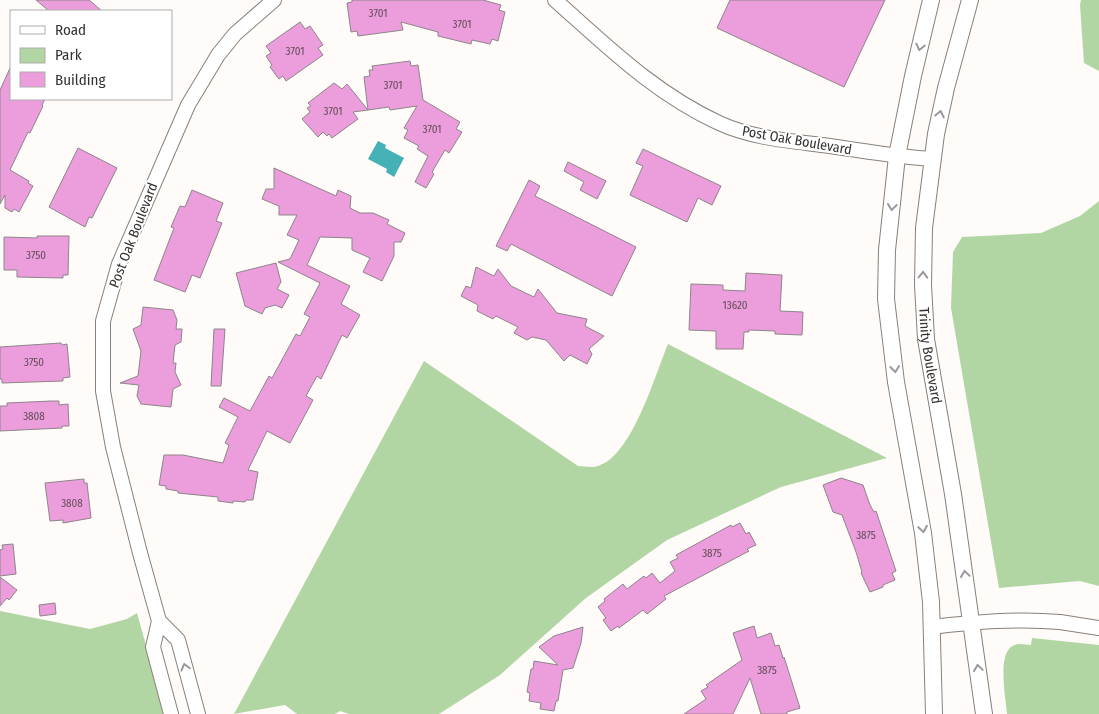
<svg xmlns="http://www.w3.org/2000/svg" width="1099" height="714" font-family="'Fira Sans Condensed',sans-serif">
  <style>
    .green { fill: #b1d6a3 }
    .water { fill: #43b1b5 }
    .building { fill: #ec9ddb; stroke: #8d858a }
    .lines { fill: none; stroke-linecap: round; stroke-linejoin: round }
    .tertiary-casing { stroke: #88807a; stroke-width: 16 }
    .secondary-casing { stroke: #88807a; stroke-width: 18 }
    .tertiary { stroke: #fff; stroke-width: 14 }
    .secondary { stroke: #fff; stroke-width: 16 }
    .oneway { stroke: #9a9898 }
    .labels { text-anchor: middle; stroke-width: 4; stroke-linejoin: round; paint-order: stroke }
    .number-label { font-size: 11px; fill: #634d5b }
    .street-label { font-size: 14px; fill: #353230; stroke: #fff }
  </style>
  <rect width="100%" height="100%" fill="#fefbf8"/>
  <g class="green">
    <path d="M1081,0h18v71l-15,-8 -4,-58z"/>
    <path d="M1099,201v385l-19,-5 -81,7 -48,-280 2,-56 9,-15 79,-4 39,-17z"/>
    <path d="M668,344l219,114 -106,29 -114,53 -81,58 -86,77 -61,39h-90l-9,-3 -5,3h-38l-12,-9 -51,9 190,-353 154,105c6,0 14,2 20,0 34,-10 57,-91 70,-122z"/>
    <path d="M0,611l90,18 37,-10 10,-6 28,101h-165z"/>
    <path d="M1032,638l67,7v69h-92c-1,-15 -11,-64 8,-69 5,-2 12,0 16,0z"/>
  </g>
  <path class="water" d="M378,141l8,4 -1,3 19,10 -10,19 -8,-5 1,-3 -19,-10z"/>
  <g class="building">
    <path d="M36,0h53l13,11h-53z"/>
    <path d="M352,0h131l18,5 -2,5 6,2 -7,29 -6,-2 -2,5 -18,-4 -1,4 -33,-8v-4l-37,-10 2,8 -45,6 -1,-5 -6,1 -4,-29 5,-1z"/>
    <path d="M730,0h155l-41,87 -127,-59z"/>
    <path d="M300,22l5,7 5,-3 13,19 -5,3 5,7 -37,26 -3,-5 -4,3 -9,-12 2,-2 -6,-9 5,-3 -5,-7z"/>
    <path d="M410,61l1,5 7,-1 5,35 37,22 -4,7 6,3 -13,21 -4,-3 -13,22 2,2 -8,14 -11,-6 13,-26 -11,-7 2,-3 -15,-8 4,-8 -4,-2 13,-22 -27,4 -1,-3 -21,3 -4,-33 6,-1 -1,-6h4l-1,-4z"/>
    <path d="M11,66v33h34l-3,6 1,1 -13,27 -2,-1 -18,38 19,11 -1,2 5,3 -14,26 -5,-3 -2,3 -7,-4v-13l-5,9v-114z"/>
    <path d="M334,83l8,6 5,-5 21,26 -15,2 5,7 -26,19 -3,-4 -2,2 -4,-4 -5,5 -16,-18 8,-7 -3,-4 4,-2 -3,-3z"/>
    <path d="M78,148l39,20 -25,50 -3,-1 -4,10 -36,-20z"/>
    <path d="M643,149l78,37 -9,19 -14,-7 -11,24 -57,-27 13,-29 -7,-3z"/>
    <path d="M568,162l38,19 -9,18 -17,-9 4,-8 -20,-11z"/>
    <path d="M274,168l62,28 2,-6 13,6 -1,12 10,5h13l16,7 -2,4 18,9 -4,9h-7v14l-12,25 -19,-9 7,-14 -18,-8v-12l-32,-1 -13,28 43,21 -9,18 19,11 -13,23 -5,-3 -21,44 -4,-3 -11,20 7,4 -23,43 -23,-12 -19,39 10,2 -5,28h-7l-1,2 -12,-1v2l-15,-2v-4l-40,-4v-2l-12,-2v-3l-7,-1 5,-30h19l40,8 6,-18 -4,-2 13,-26 -19,-10 5,-9 26,13 19,-35 3,2 24,-44 4,2 10,-19 -6,-3 16,-31 -42,-21 12,-3 9,-19 -12,-5 10,-20h-18v-9l-17,-7 4,-10h8z"/>
    <path d="M529,180l11,6 -5,10 101,51 -24,49 -101,-52 -4,7 -11,-5z"/>
    <path d="M192,190l31,13 -7,18 6,2 -22,55 -8,-3 -7,17 -31,-12 20,-52 -3,-1 9,-21 5,1z"/>
    <path d="M37,236h32l-1,39h-5v3l-46,-1v-7h-13v-33l33,1z"/>
    <path d="M276,263l5,19 -4,7 12,6 -7,13 -7,-3 -10,3 -3,6 -17,-8 -9,-33z"/>
    <path d="M476,267l18,9 4,-7 13,17 23,11 4,-8 19,24 30,6 -2,7 19,10 -15,13 3,5 -5,10 -17,-9 -6,6 -18,-21 -14,-3 -5,3 -13,-7 4,-6 -22,-11 -3,3 -16,-8 1,-6 -17,-9 5,-10 5,2z"/>
    <path d="M746,273l36,2 -2,36 23,1 -1,23 -27,-1v-3l-26,-1v2h-5l-1,17h-27v-18l-27,-1 2,-46 32,1v5l22,1z"/>
    <path d="M143,307l30,3 4,10 -1,9h6l-1,13 -6,3 -2,18h3l-1,9 6,13 -8,4 -2,18 -30,-3 -4,-8 2,-11 -19,-2 18,-7 3,-25 -8,-22 8,-4z"/>
    <path d="M214,329h11l-4,57h-10z"/>
    <path d="M61,343l1,2 5,-1 3,33 -7,1v3l-61,2v-4h-2v-32z"/>
    <path d="M51,401h8v4l9,-1 1,22h-7v2l-62,3v-25h7v-3z"/>
    <path d="M841,478l22,7 7,20 4,7 2,-1 20,60 -4,2 3,7 -12,5v2l-13,5 -9,-19 1,-1 -6,-20 -14,-37 -9,-3 -10,-27z"/>
    <path d="M84,479v4h3l4,35 -28,5v-3l-13,1 -5,-38z"/>
    <path d="M740,523l6,11 3,-2 7,13 -9,4 2,2 -85,45 2,3 -19,15 -4,-4 -24,18 -1,-2 -7,5 -8,-11 3,-2 -8,-11 7,-6 -1,-2 19,-15 4,5 17,-13 2,2 6,-5 8,10 15,-12 -5,-9 8,-4 -2,-3 55,-30 1,2z"/>
    <path d="M13,544l3,30 -16,2v-26l3,-1 -1,-4z"/>
    <path d="M0,577l17,13 -8,10 -2,-2 -7,8z"/>
    <path d="M55,603l1,11 -16,2 -1,-11z"/>
    <path d="M754,626l3,12 14,-5 4,13 4,-1 4,13 1,-1 16,51 -13,4v2h-26l-11,-36 -17,36h-49l22,-15 -5,-8 7,-4 -2,-2 36,-25 -9,-27z"/>
    <path d="M583,627l-2,16 -8,25 -10,2 -5,31h-2l-2,10 -14,-2 1,-6 -12,-2 1,-8 -3,-1 4,-23h2l1,-8 24,4 -19,-18 15,-11z"/>
  </g>
  <g class="lines">
    <defs>
      <g id="tertiary">
        <path d="M555,0c52,46 99,93 164,123 35,16 74,18 111,23 35,5 68,11 103,13"/>
        <path d="M159,621l-6,26 18,67"/>
        <path d="M931,627c43,-5 87,-9 129,-5 13,2 26,4 39,6"/>
        <path d="M198,714l-20,-74 -19,-19 -19,-68 -27,-106 -10,-56v-70l16,-57 69,-159 30,-50 17,-21 39,-34"/>
      </g>
      <g id="secondary">
        <path d="M931,0l-18,76 -16,80 -10,94 -1,49 10,83 27,151 8,69 3,112"/>
        <path id="s1" d="M970,0l-24,88 -10,46 -12,94 -1,57 3,54 27,155 31,220"/>
      </g>
    </defs>
    <use href="#tertiary" class="tertiary-casing"/>
    <use href="#secondary" class="secondary-casing"/>
    <use href="#tertiary" class="tertiary"/>
    <use href="#secondary" class="secondary"/>
  </g>
  <defs><path id="oneway-chevron" d="M-2-3.5L2.5 0L-2 3.5" fill="none" stroke-width="1.6" stroke-linecap="round" stroke-linejoin="round" transform="scale(1.25)"/></defs>
  <g class="oneway">
    <use href="#oneway-chevron" transform="translate(920 47) rotate(103)"/>
    <use href="#oneway-chevron" transform="translate(940 114) rotate(-78)"/>
    <use href="#oneway-chevron" transform="translate(892 207) rotate(97)"/>
    <use href="#oneway-chevron" transform="translate(923 275) rotate(-89)"/>
    <use href="#oneway-chevron" transform="translate(895 369) rotate(83)"/>
    <use href="#oneway-chevron" transform="translate(923 529) rotate(81)"/>
    <use href="#oneway-chevron" transform="translate(965 574) rotate(-98)"/>
    <use href="#oneway-chevron" transform="translate(185 667) rotate(-105)"/>
    <use href="#oneway-chevron" transform="translate(978 668) rotate(-98)"/>
  </g>
  <g class="labels">
    <g class="number-label">
      <text x="378" y="17">3701</text>
      <text x="462" y="28">3701</text>
      <text x="295" y="55">3701</text>
      <text x="393" y="89">3701</text>
      <text x="333" y="115">3701</text>
      <text x="432" y="133">3701</text>
      <text x="36" y="259">3750</text>
      <text x="735" y="309">13620</text>
      <text x="34" y="366">3750</text>
      <text x="34" y="420">3808</text>
      <text x="72" y="507">3808</text>
      <text x="866" y="539">3875</text>
      <text x="712" y="557">3875</text>
      <text x="767" y="674">3875</text>
    </g>
    <g class="street-label">
      <text transform="translate(797 140) rotate(10)" y="5">Post Oak Boulevard</text>
      <text transform="translate(133 235) rotate(-69)" y="5">Post Oak Boulevard</text>
      <text dy="5" stroke="none"><textPath href="#s1" startOffset="361">Trinity Boulevard</textPath></text>
    </g>
  </g>
  <rect x="10" y="10" width="162" height="90" fill="#ffffff" stroke="#aeadac"/>
  <rect x="20" y="26" width="25" height="8" fill="#ffffff" stroke="#aeadac"/>
  <text x="55" y="35" font-size="15" fill="#353230">Road</text>
  <rect x="20" y="48" width="25" height="15" fill="#b1d6a3" stroke="#aeadac"/>
  <text x="55" y="60" font-size="15" fill="#353230">Park</text>
  <rect x="20" y="72" width="25" height="15" fill="#ec9ddb" stroke="#aeadac"/>
  <text x="55" y="85" font-size="15" fill="#353230">Building</text>
</svg>
